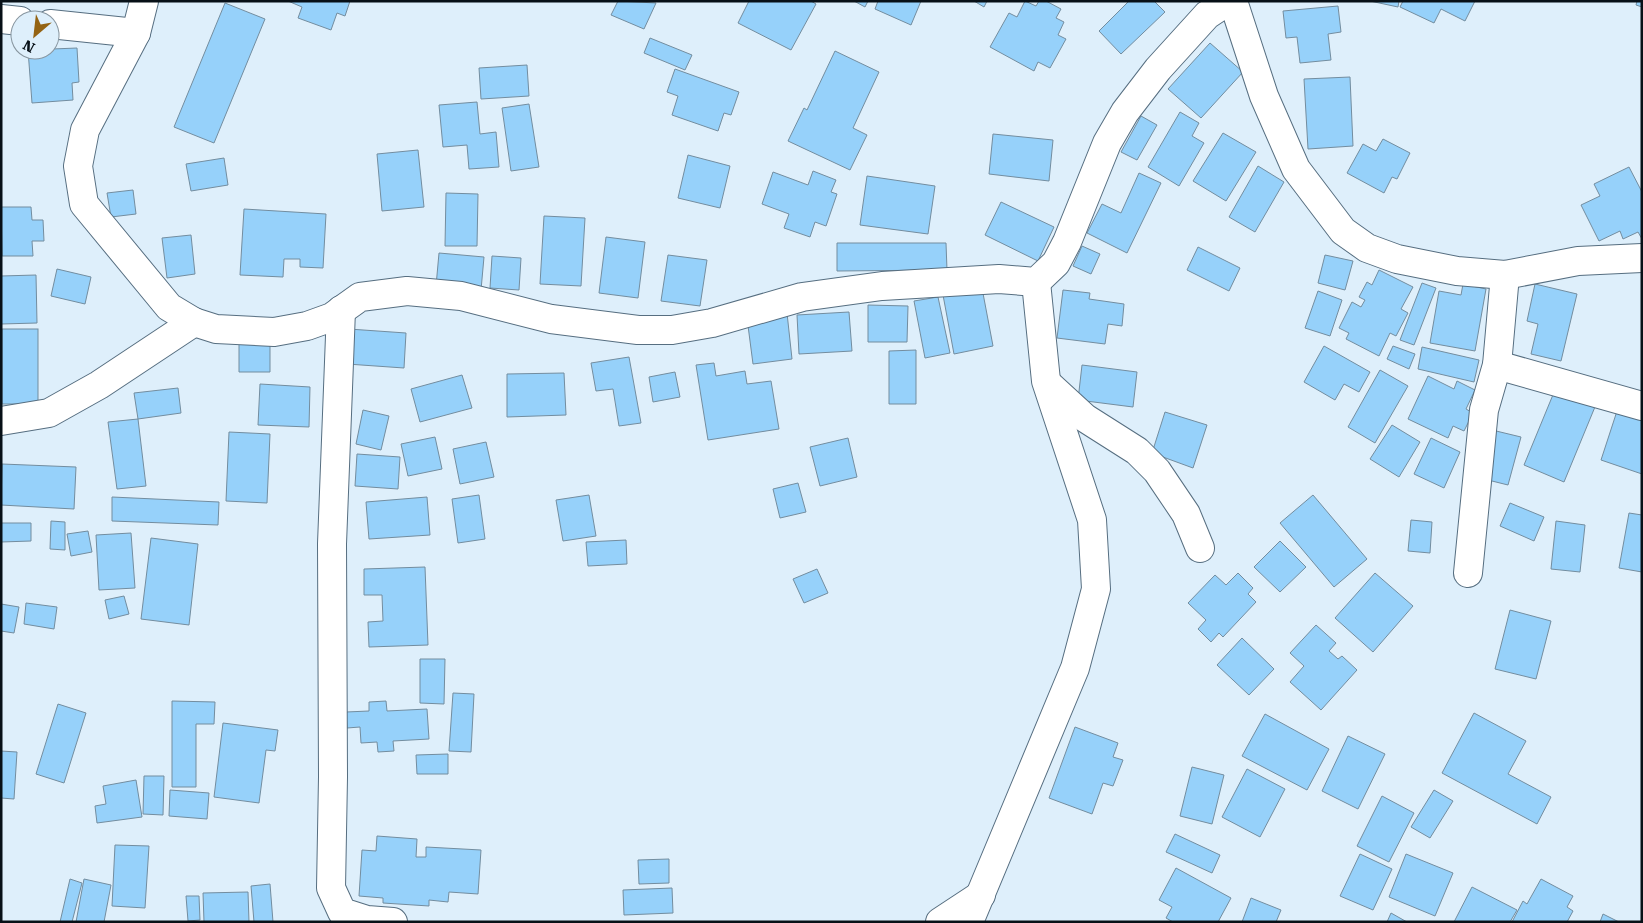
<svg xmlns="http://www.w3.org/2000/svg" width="1643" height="923" font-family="'Roboto Serif',serif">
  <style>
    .building { fill: #96d1fa; stroke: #738d9f }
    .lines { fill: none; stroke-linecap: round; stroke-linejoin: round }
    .minor-casing { stroke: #566e80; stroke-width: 30 }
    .minor { stroke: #fff; stroke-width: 28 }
  </style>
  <rect width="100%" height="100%" fill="#deeffb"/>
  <g class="building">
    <path d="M288,1h62l-5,15 -8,-3 -6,17 -33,-12 4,-11z"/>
    <path d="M618,1l38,2 -12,26 -33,-14z"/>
    <path d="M749,1h62l5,3 -25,46 -53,-27z"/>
    <path d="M854,1h14l-3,6z"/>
    <path d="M878,1h43l-10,24 -36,-16z"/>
    <path d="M974,1h13l-3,6z"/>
    <path d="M1025,1l11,5 3,-5h7l15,8 -5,9 8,4 -6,13 8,4 -16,29 -12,-6 -4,9 -44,-24 19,-34 8,4z"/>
    <path d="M1129,1h25l11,11 -44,42 -22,-23z"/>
    <path d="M1370,1h29l-1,6z"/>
    <path d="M1403,1h72l-10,20 -24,-12 -7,14 -34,-16z"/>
    <path d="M1637,1h5v6l-6,-2z"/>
    <path d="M225,3l40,16 -51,124 -40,-16z"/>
    <path d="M1338,6l3,26 -13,2 3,26 -31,3 -3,-26 -11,1 -3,-27z"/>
    <path d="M650,38l42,17 -7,15 -41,-17z"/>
    <path d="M1210,43l33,29 -42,46 -33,-29z"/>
    <path d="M77,48l2,34 -7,1 1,17 -41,3 -4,-53z"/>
    <path d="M835,51l44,21 -26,56 14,7 -17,35 -62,-29 16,-33 3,2z"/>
    <path d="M527,65l2,31 -48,3 -2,-31z"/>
    <path d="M675,69l64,23 -8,23 -7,-2 -6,18 -46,-16 6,-19 -11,-4z"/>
    <path d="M1350,77l3,69 -45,3 -4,-70z"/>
    <path d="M477,102l3,32 16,-2 3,35 -30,2 -2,-24 -24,2 -4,-42z"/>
    <path d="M529,104l10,63 -28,4 -9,-63z"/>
    <path d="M1180,112l19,11 -7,13 12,7 -25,43 -31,-19z"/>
    <path d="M1141,116l16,9 -20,35 -16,-8z"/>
    <path d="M1223,133l33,19 -30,49 -33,-20z"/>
    <path d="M993,134l60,6 -4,41 -60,-7z"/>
    <path d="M1383,139l27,14 -13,26 -5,-2 -8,16 -37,-20 16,-29 13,7z"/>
    <path d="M418,150l6,57 -42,4 -5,-57z"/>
    <path d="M688,155l42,11 -10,42 -42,-10z"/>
    <path d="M224,158l4,27 -37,6 -5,-27z"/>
    <path d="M1258,166l26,16 -29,50 -26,-15z"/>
    <path d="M1629,167l13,25v47l-4,-7 -15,7 -3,-8 -21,10 -18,-36 19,-9 -6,-12z"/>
    <path d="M813,171l23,9 -5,12 6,2 -11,32 -11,-4 -5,15 -26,-9 5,-14 -27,-10 11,-32 35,13z"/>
    <path d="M1139,173l22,10 -34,70 -40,-20 15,-29 19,9z"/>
    <path d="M867,176l68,10 -7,48 -68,-9z"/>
    <path d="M133,190l3,24 -25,3 -4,-24z"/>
    <path d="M446,193l32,1 -1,52h-32z"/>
    <path d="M1001,202l53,25 -16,34 -53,-26z"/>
    <path d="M1,207h30l1,13h11l1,21h-12l1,15h-31z"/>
    <path d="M244,209l82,5 -3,54 -23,-1v-8h-16l-1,18 -43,-2z"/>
    <path d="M544,216l41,2 -4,68 -41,-2z"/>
    <path d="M191,235l4,39 -28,4 -5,-40z"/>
    <path d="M606,237l39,5 -7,56 -39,-5z"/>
    <path d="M837,243h109l1,27 -110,1z"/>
    <path d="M1082,246l18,8 -9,20 -18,-8z"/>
    <path d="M1198,247l42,21 -11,23 -42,-21z"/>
    <path d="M439,253l45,4 -3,33 -45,-4z"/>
    <path d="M668,255l39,5 -7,46 -39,-5z"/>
    <path d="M1325,255l28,6 -8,29 -27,-7z"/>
    <path d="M492,256l29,2 -2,32 -29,-2z"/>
    <path d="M57,269l34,8 -6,27 -34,-8z"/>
    <path d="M1379,270l34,17 -12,22 7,4 -12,23 -6,-3 -11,23 -33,-17 3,-6 -10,-5 13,-26 9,5 4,-7 -6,-3 8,-15 5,3z"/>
    <path d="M36,275l1,48 -36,1v-48z"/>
    <path d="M1422,283l14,5 -22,57 -14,-5z"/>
    <path d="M1463,284l23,5 -11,62 -45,-8 9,-52 22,4z"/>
    <path d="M1535,284l42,10 -16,67 -30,-7 7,-30 -11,-3z"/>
    <path d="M982,288l11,58 -39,8 -11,-59z"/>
    <path d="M1063,290l27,3 -1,6 35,5 -2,22 -14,-2 -3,20 -48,-6z"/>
    <path d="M1318,291l24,9 -12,36 -25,-8z"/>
    <path d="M938,297l12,56 -25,5 -11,-57z"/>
    <path d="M868,305l40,1 -1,36h-39z"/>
    <path d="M849,312l3,39 -53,3 -2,-39z"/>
    <path d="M787,313l5,46 -39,5 -6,-46z"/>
    <rect x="2" y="329" width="36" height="75"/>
    <path d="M349,329l57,4 -2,35 -57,-4z"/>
    <path d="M239,342l31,1v29h-31z"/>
    <path d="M1324,346l46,26 -11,20 -15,-8 -9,16 -31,-18z"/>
    <path d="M1393,346l22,8 -6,15 -22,-10z"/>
    <path d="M1422,347l57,13 -5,22 -56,-13z"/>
    <path d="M916,350v54h-27v-53z"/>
    <path d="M629,357l12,66 -22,3 -6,-37 -17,2 -5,-28z"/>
    <path d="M714,363l2,13 29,-5 2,13 24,-3 8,48 -71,11 -12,-75z"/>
    <path d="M1082,365l55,7 -4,35 -55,-7z"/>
    <path d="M1380,370l28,16 -33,57 -27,-16z"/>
    <path d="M675,372l5,25 -27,5 -4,-25z"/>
    <path d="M564,373l2,42 -59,2v-43z"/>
    <path d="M462,375l10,33 -52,14 -9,-33z"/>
    <path d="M1428,376l26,13 3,-8 18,9 -9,19 7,4 -9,18 -11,-5 -5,12 -40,-19z"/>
    <path d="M260,384l50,3 -1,40 -51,-2z"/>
    <path d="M1557,385l40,17 -33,80 -40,-17z"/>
    <path d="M178,388l3,25 -43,6 -4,-26z"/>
    <path d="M1618,408l24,8v58l-41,-14z"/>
    <path d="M363,410l26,6 -8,34 -25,-6z"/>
    <path d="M1165,412l42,13 -14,43 -41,-15z"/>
    <path d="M138,419l8,67 -29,3 -9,-67z"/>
    <path d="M1392,425l28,17 -21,35 -29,-18z"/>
    <path d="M1492,430l29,7 -13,48 -28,-7z"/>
    <path d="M229,432l41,2 -3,69 -41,-2z"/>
    <path d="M435,437l7,32 -34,7 -7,-32z"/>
    <path d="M848,438l9,39 -37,9 -10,-39z"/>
    <path d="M1431,438l29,14 -16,36 -30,-14z"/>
    <path d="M486,442l8,35 -34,7 -7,-35z"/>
    <path d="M357,454l43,3 -2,32 -43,-3z"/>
    <path d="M2,464l74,3 -2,42 -73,-4z"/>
    <path d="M798,483l8,29 -26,6 -7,-29z"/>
    <path d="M479,495l6,44 -27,4 -6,-44z"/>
    <path d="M589,495l7,41 -33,5 -7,-41z"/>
    <path d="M1313,495l54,64 -33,28 -54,-64z"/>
    <path d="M112,497l107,5 -1,23 -106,-4z"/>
    <path d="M427,497l3,38 -61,4 -3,-37z"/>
    <path d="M1510,503l34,14 -10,24 -34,-15z"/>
    <path d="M1629,513l13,2v57l-23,-4z"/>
    <path d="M1411,520l21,2 -2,31 -22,-2z"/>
    <path d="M51,521l14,1v28l-15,-1z"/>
    <path d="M1556,521l29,4 -5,47 -29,-3z"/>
    <path d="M1,523h30v18l-30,1z"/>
    <path d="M88,531l4,21 -21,4 -4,-22z"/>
    <path d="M131,533l4,55 -36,2 -3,-55z"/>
    <path d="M151,538l47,6 -9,81 -48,-6z"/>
    <path d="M626,540l1,24 -39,2 -2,-24z"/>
    <path d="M1280,541l26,26 -26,25 -26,-25z"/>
    <path d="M425,567l3,78 -59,2 -1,-25 15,-1 -1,-26h-18v-26z"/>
    <path d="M817,569l11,24 -24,10 -11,-24z"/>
    <path d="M1238,573l15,15 -5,6 8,8 -33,35 -4,-4 -8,9 -13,-13 8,-9 -18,-17 27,-28 11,10z"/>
    <path d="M1375,573l38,33 -40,46 -38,-34z"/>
    <path d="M124,596l5,18 -20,5 -4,-19z"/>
    <path d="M26,603l31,4 -3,22 -30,-5z"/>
    <path d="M1,604l18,3 -5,26 -13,-2z"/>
    <path d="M1510,610l41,11 -15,58 -41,-10z"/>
    <path d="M1316,625l20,18 -7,8 9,8 4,-3 15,14 -36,40 -31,-28 14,-16 -14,-13z"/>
    <path d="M1242,638l32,31 -25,26 -32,-30z"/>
    <path d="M420,659h25l-1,45 -24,-1z"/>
    <path d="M453,693l21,1 -3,58 -22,-1z"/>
    <path d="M172,701l43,1 -1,22h-18v63h-24z"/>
    <path d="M386,701l1,10 40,-2 2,30 -36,2 1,10 -16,1 -1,-10 -16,1 -1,-16 -13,1 -1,-16 23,-1v-9z"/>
    <path d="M58,704l28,9 -22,70 -28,-9z"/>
    <path d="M1474,713l52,28 -18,33 43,23 -14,27 -95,-51z"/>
    <path d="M1265,714l64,35 -22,41 -65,-34z"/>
    <path d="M223,723l55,7 -3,21 -9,-1 -7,53 -45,-6z"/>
    <path d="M1075,727l43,16 -5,14 10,3 -10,26 -10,-3 -11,31 -43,-16z"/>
    <path d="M1348,736l37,18 -27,55 -36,-18z"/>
    <path d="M1,751l16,1 -3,47 -13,-1z"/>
    <path d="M448,754v20h-31l-1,-19z"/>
    <path d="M1192,767l32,8 -12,49 -32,-8z"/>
    <path d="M1247,769l38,20 -25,48 -38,-20z"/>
    <path d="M144,776h20l-1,39 -20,-1z"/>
    <path d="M136,780l6,37 -45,6 -2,-17 11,-2 -3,-18z"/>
    <path d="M170,790l39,3 -2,26 -38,-3z"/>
    <path d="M1434,790l19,11 -23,37 -19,-11z"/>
    <path d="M1382,796l32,17 -25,49 -32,-16z"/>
    <path d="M1175,834l45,21 -8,18 -46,-21z"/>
    <path d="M377,836l40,3 -1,18h10v-10l55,3 -3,44 -29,-2 -1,10 -19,-2v6l-46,-3v-5l-24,-2 3,-46 14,1z"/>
    <path d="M115,845l34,1 -4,62 -33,-2z"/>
    <path d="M1360,854l32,15 -19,41 -33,-14z"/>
    <path d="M1406,854l47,19 -18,43 -46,-19z"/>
    <path d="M669,859v24l-30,1 -1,-24z"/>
    <path d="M1176,868l55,30 -13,24h-45l-7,-4 6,-11 -13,-7z"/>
    <path d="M70,879l12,4 -10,39h-12z"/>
    <path d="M84,879l27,6 -7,37h-28z"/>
    <path d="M1541,879l32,17 -6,11 6,4 -6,11h-55l11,-21 4,3z"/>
    <path d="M270,884l3,38h-19l-3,-36z"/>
    <path d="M1472,887l45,23 -7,12h-56z"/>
    <path d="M672,888l1,25 -49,2 -1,-25z"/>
    <path d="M248,892l1,30h-45l-1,-29z"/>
    <path d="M186,896h13l1,24 -12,1z"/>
    <path d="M1251,898l30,12 -5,12h-34z"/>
    <path d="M1391,913l16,9h-20z"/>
    <path d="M1603,914l16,8h-19z"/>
  </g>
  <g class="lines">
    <defs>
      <g id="minor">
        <path d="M144,1l-8,32 -51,97 -7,36 6,38 85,103 25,15 22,7 58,3 33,-6 25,-9 28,-20 47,-6 54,5 90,23 87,11h34l40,-7 90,-26 80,-11 117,-7 37,3 20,-19 11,-21 40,-99 18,-31 33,-43 49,-54 21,-14"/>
        <path d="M1233,1l31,95 32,73 47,62 24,17 30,11 60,12 48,4 73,-14 64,-3"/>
        <path d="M1,19l19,2"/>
        <path d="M50,24l86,9"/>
        <path d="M341,310l-9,234 1,233 -2,111 11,24 25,8 26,2"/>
        <path d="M1497,365l145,41"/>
        <path d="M1048,384l37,34 52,33 20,20 29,43 14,34"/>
        <path d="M1,421l48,-8 50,-28 95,-63"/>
        <path d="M1468,573l16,-163 13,-45 8,-90"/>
        <path d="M940,922l41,-27"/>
        <path d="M969,922l106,-254 21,-79 -4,-69 -46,-139 -10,-99"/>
      </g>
    </defs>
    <use href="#minor" class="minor-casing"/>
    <use href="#minor" class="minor"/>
  </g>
  <rect width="1643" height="923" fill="none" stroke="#071017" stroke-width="5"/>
  <g transform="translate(35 35) rotate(208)"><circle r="24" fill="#deeffb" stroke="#8896a0"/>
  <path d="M0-4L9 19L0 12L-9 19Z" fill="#946313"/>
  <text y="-8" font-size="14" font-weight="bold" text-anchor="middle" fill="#071017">N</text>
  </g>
</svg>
